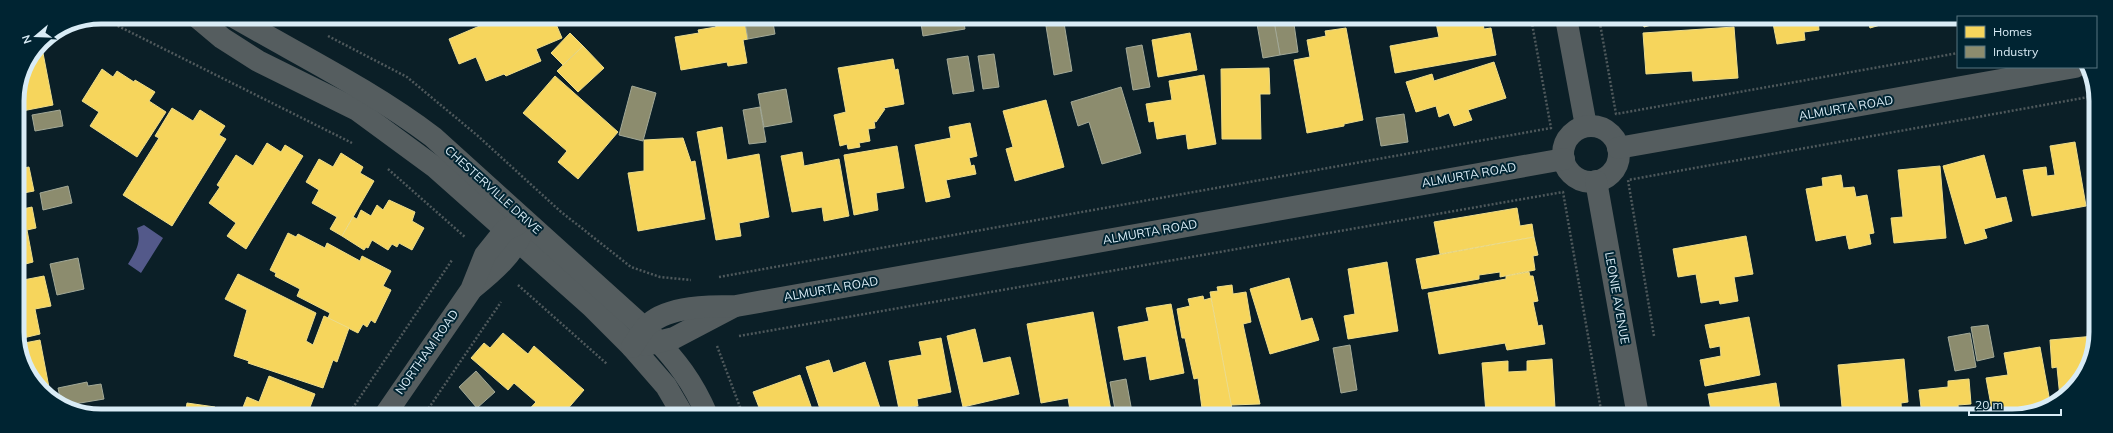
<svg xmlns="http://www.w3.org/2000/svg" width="2113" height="433" font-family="Mulish,sans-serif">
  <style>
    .water { fill: #53598a }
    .homes { fill: #f6d55c; stroke: #eddc8a }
    .industry { fill: #8c8c6e; stroke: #a3a997 }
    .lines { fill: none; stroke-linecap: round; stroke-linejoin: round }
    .path { stroke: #4f595c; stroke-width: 2.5; stroke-dasharray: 2 2; stroke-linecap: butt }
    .minor { stroke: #555d5f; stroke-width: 22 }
    .labels { text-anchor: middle; stroke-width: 4; stroke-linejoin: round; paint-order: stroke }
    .street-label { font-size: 12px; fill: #d9ecf6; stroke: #002432 }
    .rim { fill: none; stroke: #d9ecf6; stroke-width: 5 }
  </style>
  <rect width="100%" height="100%" fill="#0b1f27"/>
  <path class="water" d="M144,225l19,13 -22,35 -13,-9c7,-12 14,-21 9,-36z"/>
  <g class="homes">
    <path d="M507,17h46l9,21 -26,11 5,12 -35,15 -2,-2 -18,7 -10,-24 -17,7 -10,-25 40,-17 1,2z"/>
    <path d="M595,17h38l-37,7z"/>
    <path d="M714,17h30l4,22 -5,1 4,23 -19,3 -1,-4 -46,8 -6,-33 24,-4 -1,-3 18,-3z"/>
    <path d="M1435,18h47l2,11 7,-1 5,27 -101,18 -5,-27 49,-9z"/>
    <path d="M1641,18h35l-32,9z"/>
    <path d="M1772,18h58l-12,1 1,11 -15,2 1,8 -28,4z"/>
    <path d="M1867,18h37l-34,10z"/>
    <path d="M1734,27l4,51 -45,3 -1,-10 -46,3 -3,-41z"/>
    <path d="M1346,28l17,92 -19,4v2l-37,7 -13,-73 16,-3 -3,-17 19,-4 -1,-5z"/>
    <path d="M570,33l13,13 -20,19 -12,-12z"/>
    <path d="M1190,33l7,37 -39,7 -6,-37z"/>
    <path d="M583,46l21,22 -26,24 -21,-21z"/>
    <path d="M38,47l2,7 3,-1 10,52 -36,7v-11l6,-32z"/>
    <path d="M893,59l2,11 3,-1 6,35 -21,4 2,1 -9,13 -2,-1 1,7 -7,1 2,12 -11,2 1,4 -12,2 -1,-5 -7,2 -6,-31 12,-3 -8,-44z"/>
    <path d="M1494,62l12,36 -38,12 4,10 -18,6 -5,-13 -10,4 -3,-11 -20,6 -10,-30 26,-8 2,7z"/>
    <path d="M1269,68l1,26h-10l1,45h-39l-1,-70z"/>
    <path d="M102,69l11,8 4,-6 17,11 1,-2 20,12 -6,9 17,11 -29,45 -47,-31 9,-14 -17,-11z"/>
    <path d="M1204,75l12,69 -28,5 -2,-15 -29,5 -3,-18 -5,1 -3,-18 26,-4 -3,-19z"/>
    <path d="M555,76l63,56 -40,47 -20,-17 9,-11 -44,-38z"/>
    <path d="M1046,100l18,67 -49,14 -9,-32 7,-2 -10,-36z"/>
    <path d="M172,108l21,13 7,-11 25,16 -6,9 7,4 -54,87 -49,-31 36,-57 -4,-2z"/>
    <path d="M970,123l7,33 -8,2 2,8 3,-1 2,9 -30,6 4,17 -24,5 -11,-57 36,-7 -2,-11z"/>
    <path d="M722,127l5,33 32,-6 10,63 -30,6 2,13 -25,4 -19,-108z"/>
    <path d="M17,137l6,31 6,-1 5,24 -16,3z"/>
    <path d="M683,138l8,24 4,-1 10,58 -67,12 -10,-58 16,-2v-31z"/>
    <path d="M2075,142l11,64 -54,10 -9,-46 23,-3 1,9 8,-1 -5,-29z"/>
    <path d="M267,143l14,9 4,-7 18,11 -57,93 -19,-13 9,-13 -27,-20 11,-16 -3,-2 19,-30 17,11z"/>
    <path d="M897,146l7,42 -28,5 2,17 -24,5 -10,-60z"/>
    <path d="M802,152l2,14 35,-7 10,57 -25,5 -2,-14 -30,5 -11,-56z"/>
    <path d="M341,153l22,14 -3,6 14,8 -32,55 -12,-7 7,-12 -25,-14 7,-13 -13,-8 13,-23 14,8z"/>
    <path d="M1984,155l12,44 10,-2 6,24 -28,8 3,9 -22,6 -22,-78z"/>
    <path d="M1940,166l6,72 -52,5 -3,-25 12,-1 -5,-47z"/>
    <path d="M1841,175l2,13 11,-1 2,10 11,-2 7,38 -5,1 2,10 -22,5 -3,-14 -30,6 -10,-52 17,-3 -1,-8z"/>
    <path d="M389,200l26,12 -3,9 12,7 -12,22 -13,-7 -2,4 -5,-3 -4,6 -16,-10 -4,8 -2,-1 -2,3 -22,-14 11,-19 4,2 4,-9 10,6 6,-11 6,5z"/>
    <path d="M32,207l4,21 -9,2 6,32 -15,4v-56z"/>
    <path d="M1517,208l3,18 12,-2 2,13 -94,17 -6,-32z"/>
    <path d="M288,233l8,4 2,-3 27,14 2,-5 33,18 2,-5 29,15 -8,15 8,4 -16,33 -4,-3 -4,7 -4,-3 -5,9 -30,-15 2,-5 -33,-17 3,-7 -25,-13 1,-3 -6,-3z"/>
    <path d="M1746,236l7,38 -19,3 4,24 -18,3 -1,-4 -18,3 -5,-29 -18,3 -5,-28z"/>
    <path d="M1534,237l4,18 -5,1 2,14 -35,7v-5l-21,3v4l-57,10 -6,-30z"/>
    <path d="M1387,262l11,69 -50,8 -4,-23 11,-2 -7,-45z"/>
    <path d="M1529,272l1,4h3l5,25 -5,1 5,24 4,-1 3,19 -38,6 -2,-7 -66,11 -11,-61 78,-14v-3z"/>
    <path d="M238,274l78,39 -10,28 7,4 11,-29 25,12 -12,34 -4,-2 -10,28 -75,-25 1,-2 -15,-5 13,-46 -22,-11z"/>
    <path d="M44,276l7,30 -16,3 5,25 -21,5 -1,-58z"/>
    <path d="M1289,278l12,43 11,-3 7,22 -49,14 -20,-65z"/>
    <path d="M1232,285l1,9 13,-2 5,30 -8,2 17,80 -29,1 -21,-113 8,-1 -1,-4z"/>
    <path d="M1203,296l1,4 7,-2 21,111 -18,7h-11l-5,-38 -4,1 -9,-41h-3l-5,-29 13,-3 -2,-7z"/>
    <path d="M1171,304l13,69 -34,7 -4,-24 -22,4 -6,-33 31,-6 -3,-13z"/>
    <path d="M1093,312l19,104h-41l-3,-18 -27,5 -14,-79z"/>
    <path d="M1749,317l11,58 -55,11 -5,-26 21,-4 -1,-10 -10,2 -5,-23z"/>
    <path d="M975,329l8,34 27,-6 9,37 -56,13 -16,-71z"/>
    <path d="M503,333l25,21 6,-8 50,44 -19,22 4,3h-45l12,-13 -22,-19 -6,7 -37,-32 13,-15 6,5z"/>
    <path d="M2095,336v7l-8,26 -19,26 -8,3 -3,-31 -5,1 -2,-28z"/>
    <path d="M941,338l10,54 -34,7 1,7 -19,3 -10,-48 33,-6 -3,-13z"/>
    <path d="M40,340l11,58 -6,-3 -26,-46v-5z"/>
    <path d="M2040,347l10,55 -23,10v-4l-11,1 1,7h-24l-7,-38 22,-3 -4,-22z"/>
    <path d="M1552,359l3,49 -69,5 -4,-50 26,-2v11l19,-1v-10z"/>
    <path d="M1904,359l4,43 -7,1 1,13h-53v-9h-7l-4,-42z"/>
    <path d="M829,360l4,13 32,-11 15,46 -7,3 1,4h-52l-16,-48z"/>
    <path d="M800,375l14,40h-52l-9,-23z"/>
    <path d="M269,376l46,18 -8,21h-67l7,-18 12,5z"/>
    <path d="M1969,379l2,25 -13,1 1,11h-37l-3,-26 29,-3v-6z"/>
    <path d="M1776,383l5,33h-69l-4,-22z"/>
    <path d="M187,403l28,4 -2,8h-28z"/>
  </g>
  <g class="industry">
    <path d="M744,17h28l3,17 -27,5z"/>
    <path d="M920,17h43l2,12 -42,7z"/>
    <path d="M1273,17h20l5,35 -18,3z"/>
    <path d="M1274,21l6,34 -17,3 -6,-34z"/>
    <path d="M1064,23l8,48 -18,4 -8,-49z"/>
    <path d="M1142,45l8,42 -17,3 -7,-42z"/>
    <path d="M994,54l5,33 -16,2 -5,-33z"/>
    <path d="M968,56l6,35 -21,3 -6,-35z"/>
    <path d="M632,86l24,7 -13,48 -24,-6z"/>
    <path d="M1121,87l20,66 -39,11 -13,-42 -11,4 -7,-24z"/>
    <path d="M786,89l6,33 -28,5 -6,-33z"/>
    <path d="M760,107l6,35 -17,2 -6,-34z"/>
    <path d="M60,110l3,16 -28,5 -3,-16z"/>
    <path d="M1404,114l4,28 -27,4 -5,-28z"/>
    <path d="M68,186l4,17 -29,7 -3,-17z"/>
    <path d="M78,258l6,31 -27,6 -7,-31z"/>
    <path d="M1988,325l6,32 -17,4 -6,-34z"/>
    <path d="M1970,333l6,34 -21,4 -7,-34z"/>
    <path d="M1350,345l7,45 -16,3 -8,-45z"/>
    <path d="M476,371l19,21 -18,16 -18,-21z"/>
    <path d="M1126,379l6,33 -16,3 -6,-33z"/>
    <path d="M87,382l1,4 13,-2 3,15 -36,6 -7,-3 -3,-14z"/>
  </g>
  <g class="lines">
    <g class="path">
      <path d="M1599,18l17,96 342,-61"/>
      <path d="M60,29l46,-9 246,123"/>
      <path d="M328,36l79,41 71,59 82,75 71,56 29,10 31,3"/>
      <path d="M388,169l77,68"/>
      <path d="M719,277l832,-149 -20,-110"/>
      <path d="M518,285l89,79"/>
      <path d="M739,336l824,-144 39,224"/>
      <path d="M1654,336l-26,-156 466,-84"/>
      <path d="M717,346l26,69"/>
      <path d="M348,415l104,-155"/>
      <path d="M424,415l77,-113"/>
    </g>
    <g class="minor">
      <path d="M197,17l25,21 36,23 99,49 79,58 155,138 41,41 34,39 17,29"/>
      <path d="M234,17c67,39 137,73 199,120l218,197c25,26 42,48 56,81"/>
      <path d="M1566,18l20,108"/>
      <circle cx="1591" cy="154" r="28"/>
      <path d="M1618,148l457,-81"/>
      <path d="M1596,181l42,235"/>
      <path d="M473,288c21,-17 41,-34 51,-60"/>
      <path d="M646,345l28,-7 59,-31"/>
      <path d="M632,347c5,-7 10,-17 17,-23 20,-18 61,-18 87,-18l828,-147"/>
      <path d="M385,415l86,-125 14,-35 20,-25 13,-6"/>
    </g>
  </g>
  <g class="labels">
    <g class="street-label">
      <text transform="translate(1846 108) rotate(-10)" y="4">ALMURTA ROAD</text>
      <text transform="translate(1469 175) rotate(-10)" y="4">ALMURTA ROAD</text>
      <text transform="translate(493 190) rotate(42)" y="4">CHESTERVILLE DRIVE</text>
      <text transform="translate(1150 232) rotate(-10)" y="4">ALMURTA ROAD</text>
      <text transform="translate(831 289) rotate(-10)" y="4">ALMURTA ROAD</text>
      <text transform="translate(1617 298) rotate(80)" y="4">LEONIE AVENUE</text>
      <text transform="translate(427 352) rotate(-55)" y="4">NORTHAM ROAD</text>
    </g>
  </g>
  <path d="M0 0H2113V433H0ZM101 24H2012A77 77 0 0 1 2089 101V332A77 77 0 0 1 2012 409H101A77 77 0 0 1 24 332V101A77 77 0 0 1 101 24Z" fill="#002432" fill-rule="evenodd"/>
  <path class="rim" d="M101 24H2012A77 77 0 0 1 2089 101V332A77 77 0 0 1 2012 409H101A77 77 0 0 1 24 332V101A77 77 0 0 1 101 24Z"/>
  <rect x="1957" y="16" width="140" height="52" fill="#002432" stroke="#577480"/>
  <rect x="1965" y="26" width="20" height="12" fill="#f6d55c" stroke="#577480"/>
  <text x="1993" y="36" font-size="12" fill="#d9ecf6">Homes</text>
  <rect x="1965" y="46" width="20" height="12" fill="#8c8c6e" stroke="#577480"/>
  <text x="1993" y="56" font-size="12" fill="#d9ecf6">Industry</text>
  <g transform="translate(36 36) rotate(251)" stroke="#002432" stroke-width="3" paint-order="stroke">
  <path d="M0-3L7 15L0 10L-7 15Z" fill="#d9ecf6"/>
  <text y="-6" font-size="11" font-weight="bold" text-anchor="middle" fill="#d9ecf6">N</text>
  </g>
  <path d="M1969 409v6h92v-6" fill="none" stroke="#d9ecf6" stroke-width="2"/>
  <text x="1975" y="409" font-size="12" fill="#d9ecf6" stroke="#002432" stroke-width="3" paint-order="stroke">20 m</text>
</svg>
